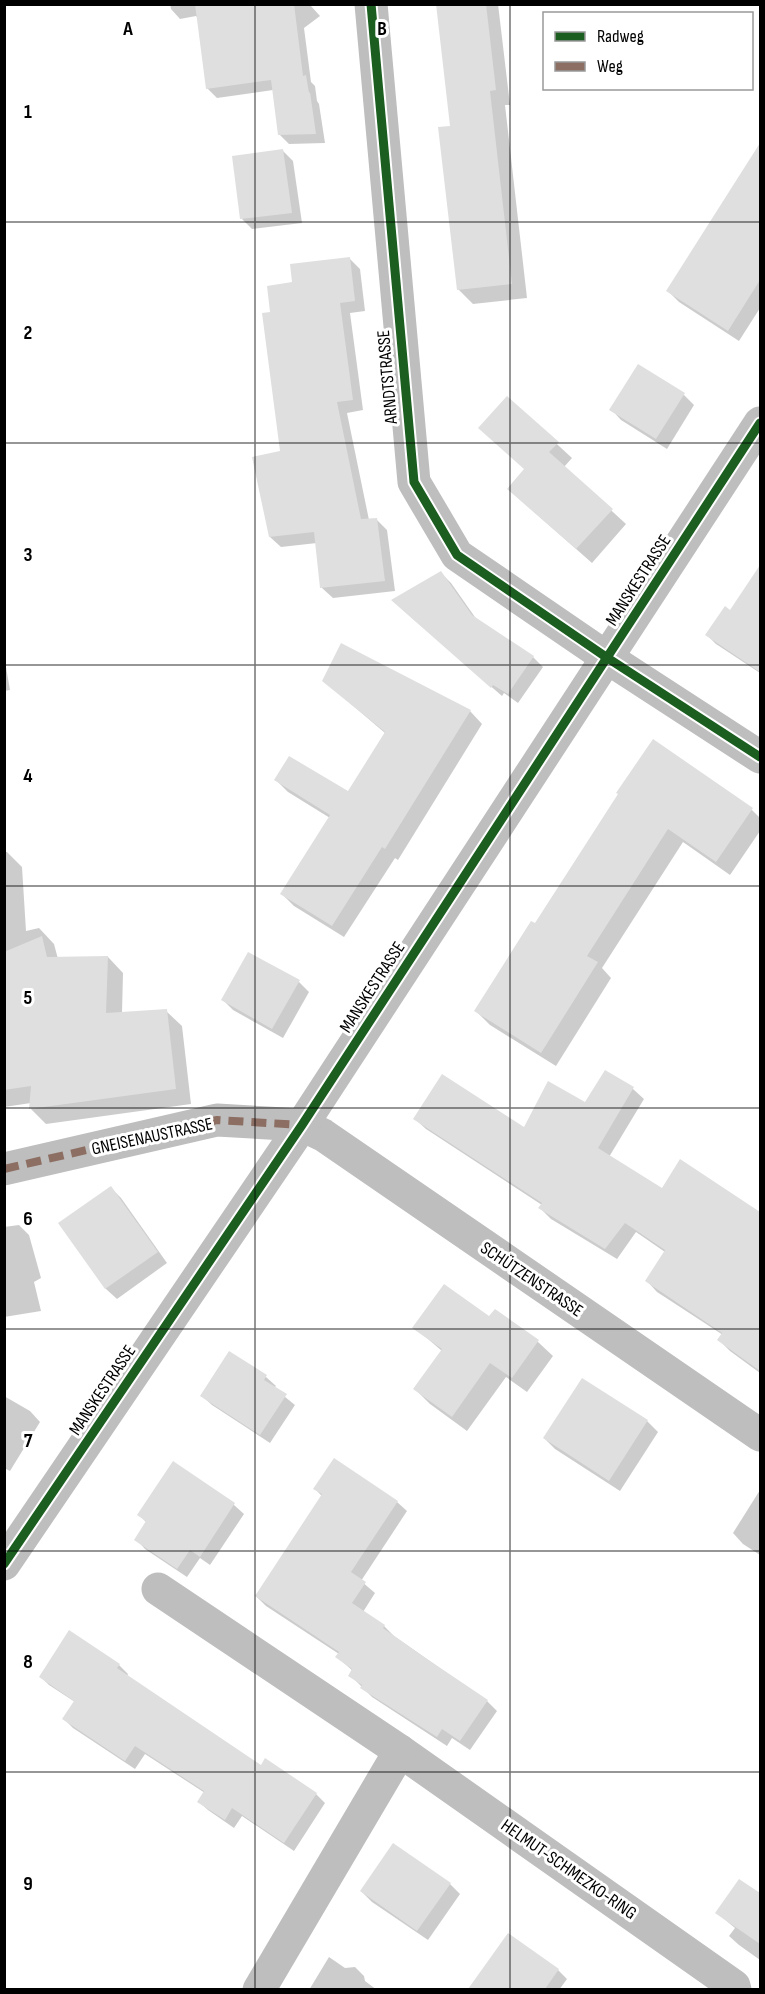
<svg xmlns="http://www.w3.org/2000/svg" width="765" height="1994" font-family="'Sofia Sans Condensed',sans-serif">
  <style>
    .shadow { fill: #0003 }
    .building { fill: #dfdfdf }
    .lines { fill: none; stroke-linecap: round; stroke-linejoin: round }
    .minor { stroke: #bebebe; stroke-width: 33 }
    .quiet { stroke: #8d6e63; stroke-width: 8; stroke-dasharray: 15 8; stroke-linecap: butt }
    .cycleway-casing { stroke: #fff; stroke-width: 13 }
    .cycleway { stroke: #1b5e20; stroke-width: 9 }
    .grid { fill: none; stroke: #000; stroke-width: 1.5; stroke-opacity: 0.55 }
    .labels { text-anchor: middle; stroke-width: 6; stroke-linejoin: round; paint-order: stroke }
    .street-label { font-size: 18px; fill: #000; stroke: #fff }
    .grid-label { font-size: 20px; text-anchor: middle; font-weight: bold; fill: #000; stroke: #fff; stroke-width: 6; stroke-linejoin: round; paint-order: stroke }
  </style>
  <rect width="100%" height="100%" fill="#fff"/>
  <g class="shadow">
    <path d="M170,4h137l4,2 9,10 -16,12 7,54 4,4 2,15 2,3 6,39 -36,1 -10,-10 -6,-44 -56,8 -10,-10 -9,-70 -2,-2 -16,3 -9,-10z"/>
    <path d="M437,4h61l12,101h-5l22,193 -54,6 -15,-15 -6,-162z"/>
    <path d="M760,144v164l-21,33 -60,-39 -11,-11z"/>
    <path d="M283,151l10,10 9,62 -50,6 -10,-10z"/>
    <path d="M349,258l11,11 5,42 -15,2 13,97 -16,3 22,107 7,-1 11,11 8,61 -62,7 -11,-10 -5,-45 -36,4 -11,-10 12,-85 -10,-138 22,-30z"/>
    <path d="M684,395l10,10 -27,44 -46,-29 -10,-11z"/>
    <path d="M507,398l65,60 -8,9 62,57 -34,39 -68,-60 2,-33z"/>
    <path d="M760,568v105l-44,-29 -9,-9 24,-23z"/>
    <path d="M441,573l10,10 26,37 56,37 10,10 -25,36 -14,-10 -2,3 -99,-86z"/>
    <path d="M4,656l6,34 -6,1z"/>
    <path d="M324,681l146,30 12,13 -84,136 -3,-2 -51,79 -50,-31 -12,-12 48,-76 -42,-26 -12,-12 72,13 37,-60z"/>
    <path d="M620,795l132,15 8,8v13l-30,44 -47,-33 -81,126 9,10 -55,88 -66,-41 -14,-14 60,-86z"/>
    <path d="M4,852h3l15,15 4,64 13,-3 15,16 4,15 50,-2 15,16 -1,40 44,-2 16,15 9,78 -145,20 -15,-15v-6l-27,4z"/>
    <path d="M299,982l10,10 -26,46 -50,-28 -10,-10z"/>
    <path d="M605,1072l28,17 11,10 -35,58 53,33 18,-29 80,53v159l-30,-22 -11,-11 4,-5 -66,-43 -10,-11 18,-29 -29,-20 -19,27 -66,-40 -11,-11 2,-3 -116,-76 -11,-10 109,10 62,-25z"/>
    <path d="M111,1188l10,10 46,65 -50,36 -11,-10 -46,-65z"/>
    <path d="M19,1225l10,10 12,43 -7,4 7,29 -37,6v-90z"/>
    <path d="M495,1311l43,31 15,14 -26,36 -21,-15 -39,54 -37,-27 -15,-15 27,-38 -28,-24 76,-9z"/>
    <path d="M230,1353l36,24 10,9 -2,2 21,17 -25,38 -58,-38 -10,-9z"/>
    <path d="M582,1380l65,41 11,11 -38,59 -65,-42 -11,-11z"/>
    <path d="M4,1396l26,15 10,11 -30,49 -6,-3 2,-4 -2,-1z"/>
    <path d="M173,1463l61,42 10,9 -34,51 -10,-7 -13,19 -42,-28 -9,-10 11,-16 -8,-8z"/>
    <path d="M315,1489l82,13 10,9 -46,70 14,12 -12,19 21,14 10,10 93,65 10,10 -27,39 -18,-12 -5,8 -75,-49 -22,-22 3,-4 -16,-14 2,-3 -73,-48 -10,-10 66,-100z"/>
    <path d="M760,1490v65l-17,-11 -10,-11z"/>
    <path d="M69,1633l50,32 9,9 -1,2 134,91 55,27 9,9 -31,48 -52,-35 -8,12 -26,-18 -9,-8 6,-9 -60,-39 -10,15 -62,-41 -9,-9 11,-17 -26,-17 -9,-9z"/>
    <path d="M450,1884l10,10 -32,46 -56,-38 -11,-11z"/>
    <path d="M760,1890v70l-21,-15 -10,-9 6,-8 -18,-15 41,-20z"/>
    <path d="M329,1957l16,11 10,-1 9,9 1,5 12,9h-68z"/>
    <path d="M558,1970l9,9 -8,11h-75l-8,-9z"/>
  </g>
  <g class="building">
    <path d="M195,4h99l9,72 3,-1 3,18 1,-1 6,42 -38,1 -7,-55 -65,9z"/>
    <path d="M436,4h50l10,86 -6,1 22,193 -55,6 -19,-163 12,-1z"/>
    <path d="M760,143v137l-32,51 -62,-40z"/>
    <path d="M283,149l9,64 -52,6 -8,-63z"/>
    <path d="M350,257l5,44 -15,2 13,97 -16,2 24,117 16,-1 8,63 -65,7 -6,-56 -45,5 -17,-80 28,-6 -18,-138 8,-1 -3,-26 25,-4 -2,-18z"/>
    <path d="M638,364l47,29 -29,46 -47,-29z"/>
    <path d="M507,396l52,46 -10,10 64,57 -37,40 -69,-60 17,-20 -46,-41z"/>
    <path d="M760,565v107l-55,-37 20,-29 5,4z"/>
    <path d="M441,571l31,44 62,41 -26,38 -15,-9 -2,3 -100,-88z"/>
    <path d="M341,643l130,67 -86,139 -3,-2 -50,79 -52,-32 50,-79 -56,-35 15,-24 59,35 37,-59 -63,-51z"/>
    <path d="M653,739l100,69 -37,54 -48,-33 -81,127 11,6 -57,91 -67,-42 57,-90 4,2 83,-129 -2,-1z"/>
    <path d="M42,936l5,21 61,-1 -2,57 61,-4 9,80 -147,20 2,-23 -27,4v-138z"/>
    <path d="M248,952l52,28 -28,49 -51,-29z"/>
    <path d="M605,1070l29,17 -36,61 64,40 18,-29 80,53v159l-43,-31 5,-7 -77,-52 20,-31 -40,-27 -20,26 -67,-41 4,-5 -129,-84 29,-45 82,53 24,-46 37,21z"/>
    <path d="M111,1186l47,66 -53,37 -47,-66z"/>
    <path d="M444,1284l45,32 6,-7 44,31 -27,38 -22,-15 -38,54 -39,-28 29,-40 -30,-21z"/>
    <path d="M229,1351l38,24 -3,5 23,14 -27,41 -60,-39z"/>
    <path d="M582,1378l66,42 -39,61 -66,-43z"/>
    <path d="M334,1458l64,43 -47,71 15,10 -14,21 33,22 -2,3 41,29 64,43 -28,41 -18,-12 -5,8 -77,-49 2,-3 -14,-9 4,-7 -17,-12 4,-5 -84,-56 67,-102 -9,-5z"/>
    <path d="M173,1461l62,42 -35,54 -10,-7 -13,19 -43,-29 12,-19 -9,-6z"/>
    <path d="M69,1630l51,34 -3,4 144,97 4,-7 52,35 -33,50 -52,-35 -7,12 -28,-18 7,-11 -69,-45 -10,15 -63,-42 12,-18 -35,-24z"/>
    <path d="M393,1843l58,40 -34,48 -57,-40z"/>
    <path d="M739,1879l21,14v51l-45,-31z"/>
    <path d="M508,1933l51,36 -14,20h-77z"/>
  </g>
  <g class="lines">
    <g class="minor">
      <path d="M371,4l43,478 43,73 149,102 154,100"/>
      <path d="M4,1169l213,-49 85,5 21,10 437,300"/>
      <path d="M4,1564l298,-439 458,-702"/>
      <path d="M158,1589l242,162 334,235 1,4"/>
      <path d="M259,1990l141,-239"/>
    </g>
    <path class="quiet" d="M4,1169l213,-49 85,5"/>
    <defs>
      <g id="cycleway">
        <path d="M371,4l43,478 43,73 149,102 154,100"/>
        <path d="M4,1564l298,-439 458,-702"/>
      </g>
    </defs>
    <use href="#cycleway" class="cycleway-casing"/>
    <use href="#cycleway" class="cycleway"/>
  </g>
  <path class="grid" d="M255,4v1986M510,4v1986M4,222h756M4,443h756M4,665h756M4,886h756M4,1108h756M4,1329h756M4,1551h756M4,1772h756"/>
  <g class="labels">
    <g class="street-label">
      <text transform="translate(387 377) rotate(-95)" y="6">ARNDTSTRASSE</text>
      <text transform="translate(638 580) rotate(-57)" y="6">MANSKESTRASSE</text>
      <text transform="translate(372 987) rotate(-57)" y="6">MANSKESTRASSE</text>
      <text transform="translate(152 1136) rotate(-12)" y="6">GNEISENAUSTRASSE</text>
      <text transform="translate(532 1279) rotate(34)" y="6">SCHÜTZENSTRASSE</text>
      <text transform="translate(102 1390) rotate(-56)" y="6">MANSKESTRASSE</text>
      <text transform="translate(569 1869) rotate(35)" y="6">HELMUT-SCHMEZKO-RING</text>
    </g>
  </g>
  <g class="grid-label">
    <text x="128" y="35">A</text>
    <text x="382" y="35">B</text>
    <text x="28" y="118">1</text>
    <text x="28" y="339">2</text>
    <text x="28" y="561">3</text>
    <text x="28" y="782">4</text>
    <text x="28" y="1004">5</text>
    <text x="28" y="1225">6</text>
    <text x="28" y="1447">7</text>
    <text x="28" y="1668">8</text>
    <text x="28" y="1890">9</text>
  </g>
  <rect width="765" height="1994" fill="none" stroke="#000000" stroke-width="12"/>
  <rect x="543" y="12" width="210" height="78" fill="#ffffff" stroke="#999999" stroke-width="1.5"/>
  <rect x="555" y="32" width="30" height="9" fill="#1b5e20" stroke="#999999" stroke-width="1.5"/>
  <text x="597" y="42" font-size="18" fill="#000000">Radweg</text>
  <rect x="555" y="62" width="30" height="9" fill="#8d6e63" stroke="#999999" stroke-width="1.5"/>
  <text x="597" y="72" font-size="18" fill="#000000">Weg</text>
</svg>
